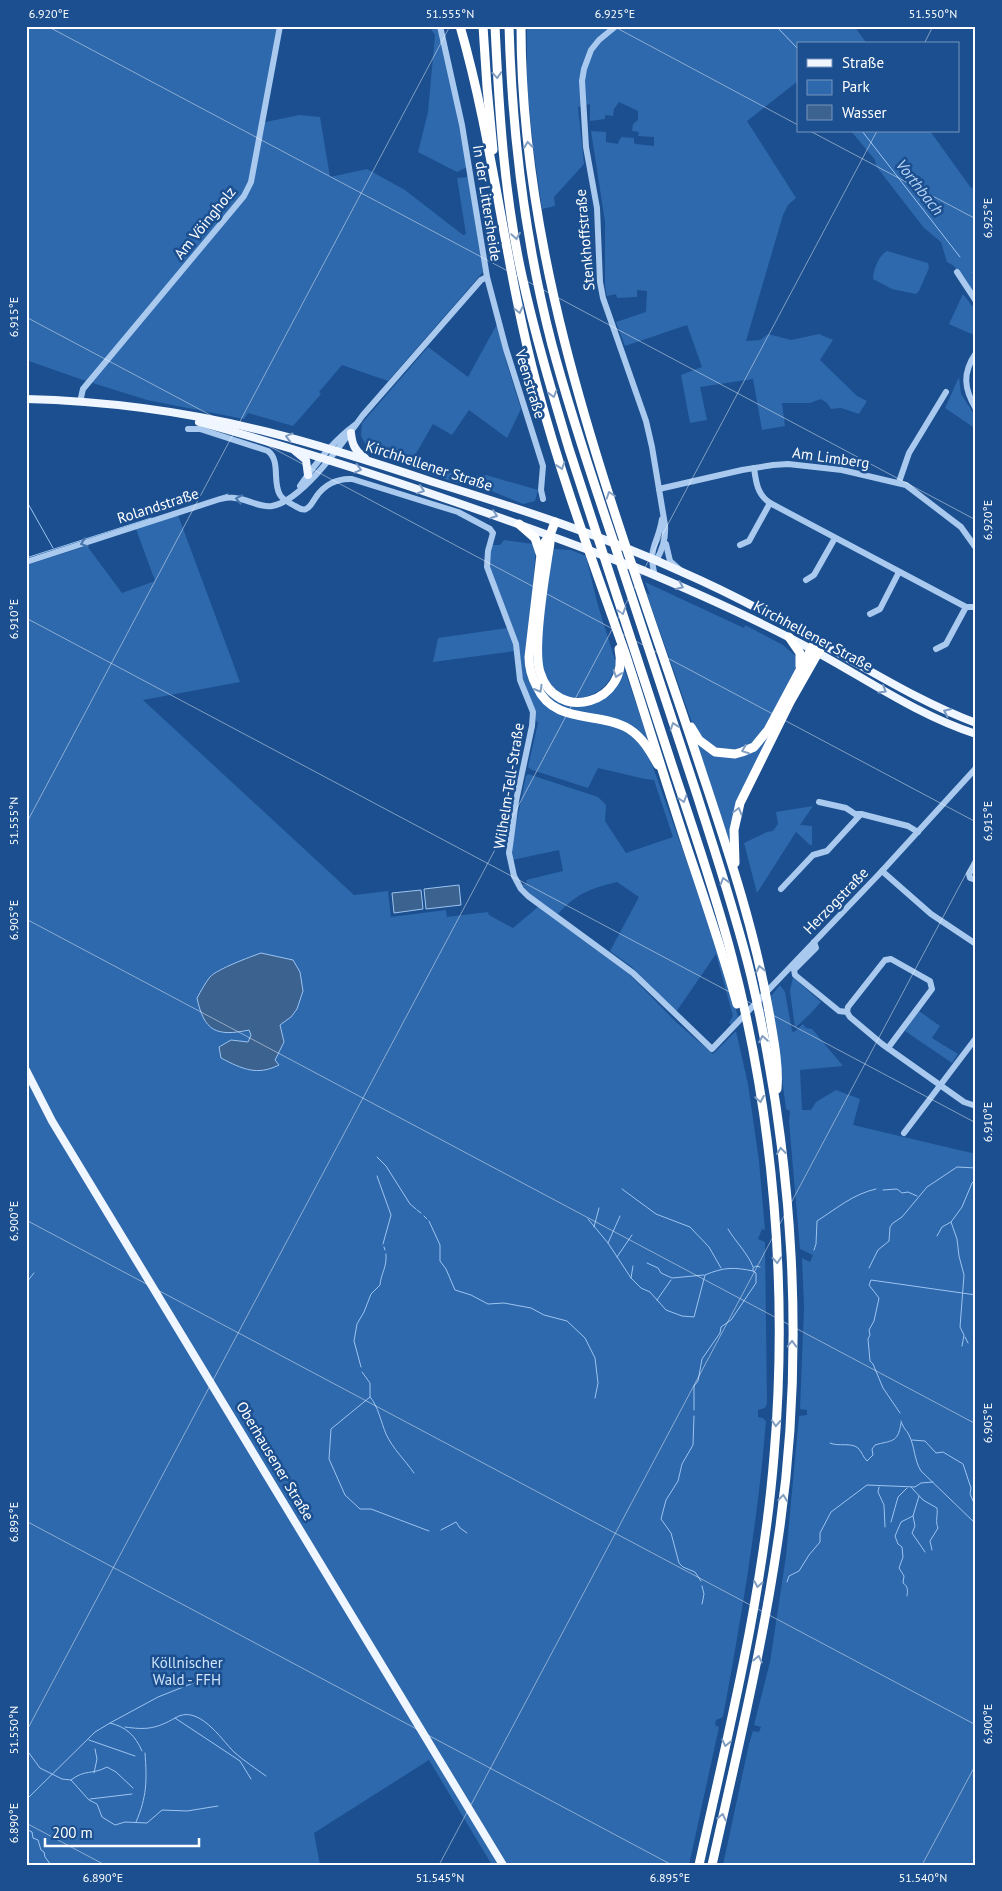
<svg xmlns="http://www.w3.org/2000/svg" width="1002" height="1891" font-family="'PT Sans',sans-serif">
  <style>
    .green { fill: #2e69ad; fill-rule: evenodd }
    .water { fill: #3c6290; stroke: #9cc4f0 }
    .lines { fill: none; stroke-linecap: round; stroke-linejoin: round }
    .stream { stroke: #9cc4f0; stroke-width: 1 }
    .minor { stroke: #a9c9ee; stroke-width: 6 }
    .major { stroke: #f0f6ff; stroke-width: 8 }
    .highway { stroke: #fff; stroke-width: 9 }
    .oneway { stroke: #829ec1 }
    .oneway2 { stroke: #7b9ac1 }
    .oneway3 { stroke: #4674ac }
    .ticks { fill: none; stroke: #fff; stroke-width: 1; stroke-opacity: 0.45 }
    .labels { text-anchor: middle; stroke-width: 5; stroke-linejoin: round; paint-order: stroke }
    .street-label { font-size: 15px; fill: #fff; stroke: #1b4f8f }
    .park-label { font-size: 15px; fill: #cfe3fa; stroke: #1b4f8f }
    .water-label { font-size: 16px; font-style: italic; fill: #b5d3f5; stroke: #1b4f8f }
    .neatline { fill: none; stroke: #fff; stroke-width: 2 }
    .ticks-label { font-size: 12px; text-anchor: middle; fill: #fff }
  </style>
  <rect width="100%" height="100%" fill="#1b4f8f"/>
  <g class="green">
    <path d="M26,26h254l-19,97 38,-8 21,2 10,60 37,-8 38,21 58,45 3,-1 -9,-56 11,-1 15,95 -95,109 -46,-16 -23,27 2,2 -28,32 -45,-13 -4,6 -97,-19 -67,-21 -54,-19z"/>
    <path d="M429,26h10l28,141 -10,5 -39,-20 10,-40 7,-77z"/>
    <path d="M527,26h329l1,4 10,14h-69v37l-51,40 49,77 -8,7 -5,10 -37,126 14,-1 8,-6 23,6 28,-6 14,6 -13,20 37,36 10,5 -8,13 -18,-6 -10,1 -4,-6 -6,-4 -11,4h-28l3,23 -23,4 -9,-51 -53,8 7,33 -17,3 -9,-48 21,-8 -15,-42 -62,21 -9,-24 30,-10 1,-21 -10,-1v7l-20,1 -1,-4 -9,2 -2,-10v-64l-14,-91 15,1v10l12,2 1,-4 3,-3 12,1v5l2,1 18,2v-9l-16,-1 1,-4 -7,-1 1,-7 5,-4v-9l-19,-9 -5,7 -1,7 -8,-1v4l-15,2v-17l-12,3 6,57 -30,33 1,9 -13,3 -9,-63 -6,-62z"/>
    <path d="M851,131h79l41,57 5,-1v109l-22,-30 -7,-4 -6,-20 -17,-14 -48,-62 -1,-6z"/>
    <path d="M887,251l41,12 1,5 -10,23 -3,3 -24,-5 -19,-10c0,-9 6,-24 14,-28z"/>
    <path d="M963,294l13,17v25l-27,-12z"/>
    <path d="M497,324l9,37 15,48 -14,29 -38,-28 -17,25 -19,-11 -19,33 14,9 37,11 21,-2 52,15 -3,11 -12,3 -46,-19h-13l-38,-12 -51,-20 -9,-8 -5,-9 1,-13 66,-76 40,30z"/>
    <path d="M959,377l2,17 15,23v12l-31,-21z"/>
    <path d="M178,515l62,167 -97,18 211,195 34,-4 3,26 55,-7 1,7 41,-5 1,3 24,13 25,-21 91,67 47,48 37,32 23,-23 12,53 11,77 6,69 -3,-1 -4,10 7,3 2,161 -2,5 -7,2v7l5,1 3,3c-8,100 -25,198 -43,296l-7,3 -1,5 4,2 -30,138h-197l-63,-105 -115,73 6,32h-294v-1300l61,-19 35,47 33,-12 -19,-52zM248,958l55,33 -7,18 -5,8 -11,8 4,17 -9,18 4,5 -31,5 -27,-12 10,-18 17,2 3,-7 -2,-5 -13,3 -14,-65 15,-4z"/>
    <path d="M504,540l29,4 3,4 -8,99 17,56 68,22 21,12 15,19 76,212 13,49 -7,8 -2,-2 4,-7 -17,-62 -40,58 -44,-45 -22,-16 29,-54 -22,-15c-25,6 -42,12 -59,32l-28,-20 -8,-9 5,-2 -1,-3 37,-9 -4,-21 -47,10 1,-21 13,-63 2,-2 70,23 8,8 -1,16 21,32 47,-16 -19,-57 -9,-1 -47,-11 -10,20 -56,-18 -4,-3 10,-44 -3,-4 -13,-43 -2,-21 -31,-88 3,-22h8z"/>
    <path d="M554,549l17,1 15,6 11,46 18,58h1c-3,43 -63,53 -73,11 -7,-26 5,-84 8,-112z"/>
    <path d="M645,582l99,46 1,-3 38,20 15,13 -2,10 -29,58 -11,16 -16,9 -26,-3 -17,-16 -6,-12 -45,-128 4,3z"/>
    <path d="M507,628l8,23 -82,11 5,-24z"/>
    <path d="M535,637v17l16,40 42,9 30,-38 27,80c-13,-13 -21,-14 -37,-19 -37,-12 -73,-18 -80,-62 -1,-9 1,-19 2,-27z"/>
    <path d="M790,693l-46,93 -13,62 -36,-110 8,10 47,4z"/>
    <path d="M813,806l-13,19 12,1v19h-2l-14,-13 -39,61 -13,-50 23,-11 6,-1 5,-7 -2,-12z"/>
    <path d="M793,977l28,25 -11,12 -15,14 -5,-37z"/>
    <path d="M780,985l5,7 7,39 2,1 9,-8 3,4 6,1 31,37 -43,4 2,40h9l5,-8 20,-12 24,9 -7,26 123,29v711h-253l26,-121 4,-13 6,1 2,-5 -7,-2 16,-63 16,-106 13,-140 8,-1v-5l-7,-1 4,-102 -2,-49 8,4 3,-7 -13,-6 -11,-127 1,-11 -4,-2 -15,-113z"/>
    <path d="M919,1011l21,15 -8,12 26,16 -6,9 -47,-32z"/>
  </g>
  <g class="water">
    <path d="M459,885l2,20 -35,4 -2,-20z"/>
    <path d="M421,890l2,19 -29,4 -2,-20z"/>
    <path d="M261,953l32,7 7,12 3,19 -6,18 -6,8 -11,8 4,17 -9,18 4,5c-22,11 -37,4 -58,-7l-2,-11 12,-7 17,2 3,-7 -2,-5c-33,7 -45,1 -52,-32 4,-7 8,-15 13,-21 7,-8 40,-20 51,-24z"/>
  </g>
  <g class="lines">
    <g class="stream">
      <path d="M776,26l22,23"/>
      <path d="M862,131l98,126"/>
      <path d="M973,273l3,3"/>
      <path d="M222,496l6,-2"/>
      <path d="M26,500l27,48"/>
      <path d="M26,558l125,-40"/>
      <path d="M377,1157l9,9 24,38 6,5"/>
      <path d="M377,1176l14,39 -8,29"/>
      <path d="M622,1189l34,25 34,13 19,20 12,21"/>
      <path d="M883,1190l14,-1 5,4 6,-1 9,4"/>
      <path d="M417,1210l4,3"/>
      <path d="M424,1216l3,3"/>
      <path d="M588,1219l20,24 23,35 10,10 9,4 16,18 16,6 12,1 11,-42c19,-8 29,-8 48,-4"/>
      <path d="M429,1221l11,24v16l6,8 9,21 16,5 17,9 16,-1 27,5 13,7 23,6 18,17 10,20 3,25 -3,15"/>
      <path d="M594,1227l5,-19"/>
      <path d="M728,1229c7,12 21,26 25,38"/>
      <path d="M937,1236l5,-9 9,-5"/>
      <path d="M608,1243l12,-27"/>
      <path d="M384,1247l1,3"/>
      <path d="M814,1250l2,-6 1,-23c19,-12 36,-27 59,-32"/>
      <path d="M617,1257l15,-22"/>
      <path d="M647,1263l11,5 3,5 11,5 32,-3"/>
      <path d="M869,1268l9,-18 11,-9 1,-14 3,-4 9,-6 25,-30 30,-20 19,1"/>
      <path d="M631,1278l2,-12"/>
      <path d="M26,1283l8,-10"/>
      <path d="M657,1300l14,-20"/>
      <path d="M965,1337l3,6"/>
      <path d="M962,1346l2,-11 -4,-8 4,-52 -5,-19 -2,-17 -6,-17 11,-15 10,-24 4,-4"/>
      <path d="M361,1367l-7,-26 3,-17 7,-12 7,-18 9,-9c1,-12 7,-17 6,-31"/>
      <path d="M362,1372l8,11v14c8,9 11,25 16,37 7,15 19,26 28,39"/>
      <path d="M370,1397l-39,32 -2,30 16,36 15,14h11l58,22"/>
      <path d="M694,1410v-24l4,-5 4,-22 18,-26 1,-6 10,-7 25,-37v-10l-3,-2v-3l3,-2 4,1"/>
      <path d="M900,1413l-17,-25 -10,-24 -3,-3 -2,-22 2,-4 -1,-5 5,-9 5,-23 -10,-13 2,-5 105,15"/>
      <path d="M694,1416l-1,29 -11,19 -4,17 -12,19 -5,19 10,14 8,30 4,4 12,5 6,9"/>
      <path d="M901,1421c3,9 5,8 8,14 6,12 5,25 12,36l55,53"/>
      <path d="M912,1440l13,1 11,12 7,-1 20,12 8,24 -1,6 4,9"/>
      <path d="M830,1443c8,4 21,-1 28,5 4,4 5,9 9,13l6,-6 -1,-6 3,-4c16,-5 23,-1 26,-22"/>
      <path d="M879,1487l-1,5 6,13 1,22"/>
      <path d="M911,1487l12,13 14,8c1,7 -2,13 1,20l-8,13 2,9"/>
      <path d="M919,1496l-6,20 2,10 -3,7 13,19"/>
      <path d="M891,1522l7,-25 9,-9"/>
      <path d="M441,1530l15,-8 4,6 7,5"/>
      <path d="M787,1582l2,-6 10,-5 10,-16 11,-13v-9l11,-21 36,-27 48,2 6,-4 12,-1"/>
      <path d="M702,1586l2,8 -2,10"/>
      <path d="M907,1596c1,-5 1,-10 -4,-13l1,-7 -5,-8 4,-11 -1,-10 -4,-3 -3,-8 6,-14 12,-6"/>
      <path d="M175,1718c23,-15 46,21 59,34 10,9 21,16 32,24"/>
      <path d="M110,1723l48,-26 58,-23"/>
      <path d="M125,1727c21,3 31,2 50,-9l65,43 11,18"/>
      <path d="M89,1740l46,16"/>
      <path d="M26,1749l14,19 22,11 9,1 18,20 8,4 5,13 13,8 10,-3 22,1 15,-13 25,1 31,-5"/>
      <path d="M94,1773l3,-14 -2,-10"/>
      <path d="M71,1780c14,-11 21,-5 36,-13l9,5 17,16"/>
      <path d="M90,1799l42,-5"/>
      <path d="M26,1800l69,-68 15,-9c16,4 25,12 32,28"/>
      <path d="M136,1822c11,-25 11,-42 9,-69"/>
      <path d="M26,1829l6,3 1,6 5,2 3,10 3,2 1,5 6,8"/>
      <path d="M59,1865h3"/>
    </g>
    <g class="minor">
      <path d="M440,26l22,99 25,152 19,72 37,117 -2,24 2,9"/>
      <path d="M616,26l-17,14 -8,10 -7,19 -2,12 4,66 11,61 3,74 3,16 43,123 6,26 13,78c1,13 -2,24 -9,36"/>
      <path d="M957,272l19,29"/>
      <path d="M976,353c-14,20 -12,36 0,56"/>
      <path d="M80,402l3,-13 161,-193 7,-14 29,-156"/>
      <path d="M188,429h12l68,22c13,10 4,31 12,44 3,5 10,8 15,11 4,2 7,5 11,3 5,-2 7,-8 10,-12 8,-12 21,-19 36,-18l106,33 32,17 3,4 -5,18 -1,16 29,77 4,36 13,32 -1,14 -16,75 -7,52 5,23 7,13 7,7 105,77 79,76 170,-178 94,-103"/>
      <path d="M754,468c2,14 3,26 16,35l196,104h10"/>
      <path d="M899,482l10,-29 37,-61"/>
      <path d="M300,486c15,-22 33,-45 55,-61"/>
      <path d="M659,489l83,-19 31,-5 15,-1 54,6 64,15 55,42 15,21"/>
      <path d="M666,544l4,17 9,8"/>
      <path d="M740,545l9,-4 21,-38"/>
      <path d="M26,562l194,-63c5,-1 11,-2 15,-1 13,1 24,10 37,8 31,-5 73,-67 91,-91l118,-135 6,-3"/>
      <path d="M655,576c-8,-29 3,-31 7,-57"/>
      <path d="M806,580l8,-5 21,-37"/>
      <path d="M870,614l10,-5 19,-37"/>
      <path d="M936,649l10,-5 20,-37"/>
      <path d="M819,802l27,6 9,6h6"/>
      <path d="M976,862l-7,12 1,4 6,2"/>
      <path d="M882,871l49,43 45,30"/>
      <path d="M781,889l32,-34 14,-4 34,-37 47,12 10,6"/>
      <path d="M814,942l2,6 -22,22 1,5 44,36 8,1 3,5 32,27 82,58 12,4"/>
      <path d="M847,1012l1,-5 37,-47 6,-1 39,22 2,8 -44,59"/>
      <path d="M904,1133l72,-95"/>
    </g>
    <g class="major">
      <path d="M26,399c81,2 163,13 242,33 56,14 111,32 165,50 84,26 169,53 249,90 48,21 95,46 140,72 51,28 100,59 154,79"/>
      <path d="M199,422c146,40 288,89 429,143"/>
      <path d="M351,433c1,11 4,18 14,25"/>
      <path d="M295,451l11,9 2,15"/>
      <path d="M635,567c60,25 119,51 176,82 54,29 106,66 165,85"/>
      <path d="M26,1070l26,51 451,744"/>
    </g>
    <g class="highway">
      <path d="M460,26c34,118 45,242 77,360 24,91 57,179 88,267 22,67 42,134 64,200 17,50 34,100 48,151"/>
      <path d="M483,26l4,61 6,63"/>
      <path d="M495,26c4,83 9,169 27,250 13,59 30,116 47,173 34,105 68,208 102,313 21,64 44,129 61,195 42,161 56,333 42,499 -11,138 -45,274 -75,409"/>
      <path d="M509,26c3,107 16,215 43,319 18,67 40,133 62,198 27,84 56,168 83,252 19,60 39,120 54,181 43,183 55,378 27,564 -16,110 -42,217 -66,325"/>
      <path d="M521,26c0,256 99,497 178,737 27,82 55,163 70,249 4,24 10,52 8,77"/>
      <path d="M555,522l-5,13 -8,11 -13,111c0,11 3,21 8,30 17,38 62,24 92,42 14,9 21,22 29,36"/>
      <path d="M519,524l16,14 5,15"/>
      <path d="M550,535c1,10 -2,17 -3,27 -4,25 -14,88 -7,110 16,53 91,31 79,-23"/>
      <path d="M789,637l11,16v13"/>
      <path d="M691,727l8,13 16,12 20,2 7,-2 12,-5 14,-17 48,-90"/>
      <path d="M735,863l-1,-33 6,-27 50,-101 33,-58"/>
    </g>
  </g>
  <defs><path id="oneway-chevron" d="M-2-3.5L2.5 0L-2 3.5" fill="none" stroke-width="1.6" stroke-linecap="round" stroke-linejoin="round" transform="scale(1.25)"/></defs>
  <g class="oneway">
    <use href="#oneway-chevron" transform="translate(497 75) rotate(86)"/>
    <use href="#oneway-chevron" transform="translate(528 145) rotate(-97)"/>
    <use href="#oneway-chevron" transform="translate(516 236) rotate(81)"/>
    <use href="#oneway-chevron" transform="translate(519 310) rotate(77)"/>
    <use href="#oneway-chevron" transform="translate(553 394) rotate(73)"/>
    <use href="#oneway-chevron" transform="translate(561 466) rotate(71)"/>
    <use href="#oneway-chevron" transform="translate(610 495) rotate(-108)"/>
    <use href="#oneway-chevron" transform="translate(622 611) rotate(72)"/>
    <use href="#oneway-chevron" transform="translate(617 674) rotate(109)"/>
    <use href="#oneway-chevron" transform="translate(539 689) rotate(60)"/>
    <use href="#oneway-chevron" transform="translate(674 726) rotate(-109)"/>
    <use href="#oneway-chevron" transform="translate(745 750) rotate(159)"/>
    <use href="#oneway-chevron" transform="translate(683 799) rotate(72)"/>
    <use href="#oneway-chevron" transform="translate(738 811) rotate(-74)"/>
    <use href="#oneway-chevron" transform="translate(724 881) rotate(-107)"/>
    <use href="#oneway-chevron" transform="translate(760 969) rotate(-103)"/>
    <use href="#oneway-chevron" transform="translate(763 1039) rotate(-100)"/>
    <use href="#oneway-chevron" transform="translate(760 1099) rotate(81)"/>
    <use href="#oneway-chevron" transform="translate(781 1151) rotate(-97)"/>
    <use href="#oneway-chevron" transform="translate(777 1260) rotate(87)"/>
    <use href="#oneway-chevron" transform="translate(792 1344) rotate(-89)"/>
    <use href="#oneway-chevron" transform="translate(776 1423) rotate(93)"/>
    <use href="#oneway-chevron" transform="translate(783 1498) rotate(-83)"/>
    <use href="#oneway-chevron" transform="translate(758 1584) rotate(100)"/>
    <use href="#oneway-chevron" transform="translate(758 1659) rotate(-78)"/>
    <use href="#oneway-chevron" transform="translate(726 1743) rotate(102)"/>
    <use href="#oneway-chevron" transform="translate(722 1817) rotate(-77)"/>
  </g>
  <g class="oneway2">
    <use href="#oneway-chevron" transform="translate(289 437) rotate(-165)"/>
    <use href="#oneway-chevron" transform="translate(358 469) rotate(15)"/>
    <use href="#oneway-chevron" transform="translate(421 490) rotate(19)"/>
    <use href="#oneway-chevron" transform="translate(494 515) rotate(20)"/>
    <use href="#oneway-chevron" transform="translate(680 586) rotate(23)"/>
    <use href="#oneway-chevron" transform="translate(883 690) rotate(30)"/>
    <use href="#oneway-chevron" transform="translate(947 712) rotate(-156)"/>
  </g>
  <g class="oneway3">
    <use href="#oneway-chevron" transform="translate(239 499) rotate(-169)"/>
    <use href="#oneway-chevron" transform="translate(84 543) rotate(162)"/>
  </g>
  <path class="ticks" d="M47,26l929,494M613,26l185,99M924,44l9,-18M810,131l166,88M26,317l950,505M26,618l950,505M26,824l424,-798M26,919l950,505M26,1220l950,505M26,1521l646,344M26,1732l851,-1601M26,1823l79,42M439,1865l537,-1010M922,1865l54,-101"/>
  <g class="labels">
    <g class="street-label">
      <text transform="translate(487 203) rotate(81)" y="5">In der Littersheide</text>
      <text transform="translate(205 223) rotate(-51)" y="5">Am Vöingholz</text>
      <text transform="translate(585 240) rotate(-95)" y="5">Stenkhoffstraße</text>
      <text transform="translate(530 384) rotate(73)" y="5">Veenstraße</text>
      <text transform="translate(831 458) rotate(8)" y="5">Am Limberg</text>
      <text transform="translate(429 466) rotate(18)" y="5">Kirchhellener Straße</text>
      <text transform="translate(158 506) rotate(-18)" y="5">Rolandstraße</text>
      <text transform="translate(813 636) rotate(28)" y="5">Kirchhellener Straße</text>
      <text transform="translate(509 786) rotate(-81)" y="5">Wilhelm-Tell-Straße</text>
      <text transform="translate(836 901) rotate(-46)" y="5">Herzogstraße</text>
      <text transform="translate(275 1461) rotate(59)" y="5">Oberhausener Straße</text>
    </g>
    <g class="park-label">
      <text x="187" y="1668">Köllnischer<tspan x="187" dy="17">Wald - FFH</tspan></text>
    </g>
    <g class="water-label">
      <text transform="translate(920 187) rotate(52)" y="6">Vorthbach</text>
    </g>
  </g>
  <rect width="1002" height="1891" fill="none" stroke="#1b4f8f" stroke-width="55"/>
  <rect x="797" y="42" width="162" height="90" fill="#1b4f8f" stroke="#7695bc"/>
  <rect x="807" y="59" width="25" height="8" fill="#f0f6ff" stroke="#7695bc"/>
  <text x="842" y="68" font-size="15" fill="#ffffff">Straße</text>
  <rect x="807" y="80" width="25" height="15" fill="#2e69ad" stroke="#7695bc"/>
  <text x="842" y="92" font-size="15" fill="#ffffff">Park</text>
  <rect x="807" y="105" width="25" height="15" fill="#3c6290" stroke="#7695bc"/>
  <text x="842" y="118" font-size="15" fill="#ffffff">Wasser</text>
  <path d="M45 1838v8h154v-8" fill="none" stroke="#ffffff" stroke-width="2.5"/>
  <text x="52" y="1838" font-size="15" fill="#ffffff" stroke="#1b4f8f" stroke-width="4" paint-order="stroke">200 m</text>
  <rect x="28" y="28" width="946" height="1836" class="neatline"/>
  <g class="ticks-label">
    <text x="49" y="18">6.920°E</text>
    <text x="450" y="18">51.555°N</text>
    <text x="615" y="18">6.925°E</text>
    <text x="933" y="18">51.550°N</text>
    <text transform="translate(988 218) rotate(-90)" y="4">6.925°E</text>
    <text transform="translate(14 317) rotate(-90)" y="4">6.915°E</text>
    <text transform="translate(988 520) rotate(-90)" y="4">6.920°E</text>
    <text transform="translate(14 619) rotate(-90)" y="4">6.910°E</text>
    <text transform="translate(988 821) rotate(-90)" y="4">6.915°E</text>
    <text transform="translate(14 821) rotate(-90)" y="4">51.555°N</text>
    <text transform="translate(14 920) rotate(-90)" y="4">6.905°E</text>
    <text transform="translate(988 1122) rotate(-90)" y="4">6.910°E</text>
    <text transform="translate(14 1221) rotate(-90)" y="4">6.900°E</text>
    <text transform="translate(988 1423) rotate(-90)" y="4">6.905°E</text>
    <text transform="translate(14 1522) rotate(-90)" y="4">6.895°E</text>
    <text transform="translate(988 1724) rotate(-90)" y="4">6.900°E</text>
    <text transform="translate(14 1730) rotate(-90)" y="4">51.550°N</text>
    <text transform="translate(14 1823) rotate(-90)" y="4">6.890°E</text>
    <text x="103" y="1882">6.890°E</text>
    <text x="440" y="1882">51.545°N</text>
    <text x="670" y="1882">6.895°E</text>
    <text x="923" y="1882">51.540°N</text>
  </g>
</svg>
